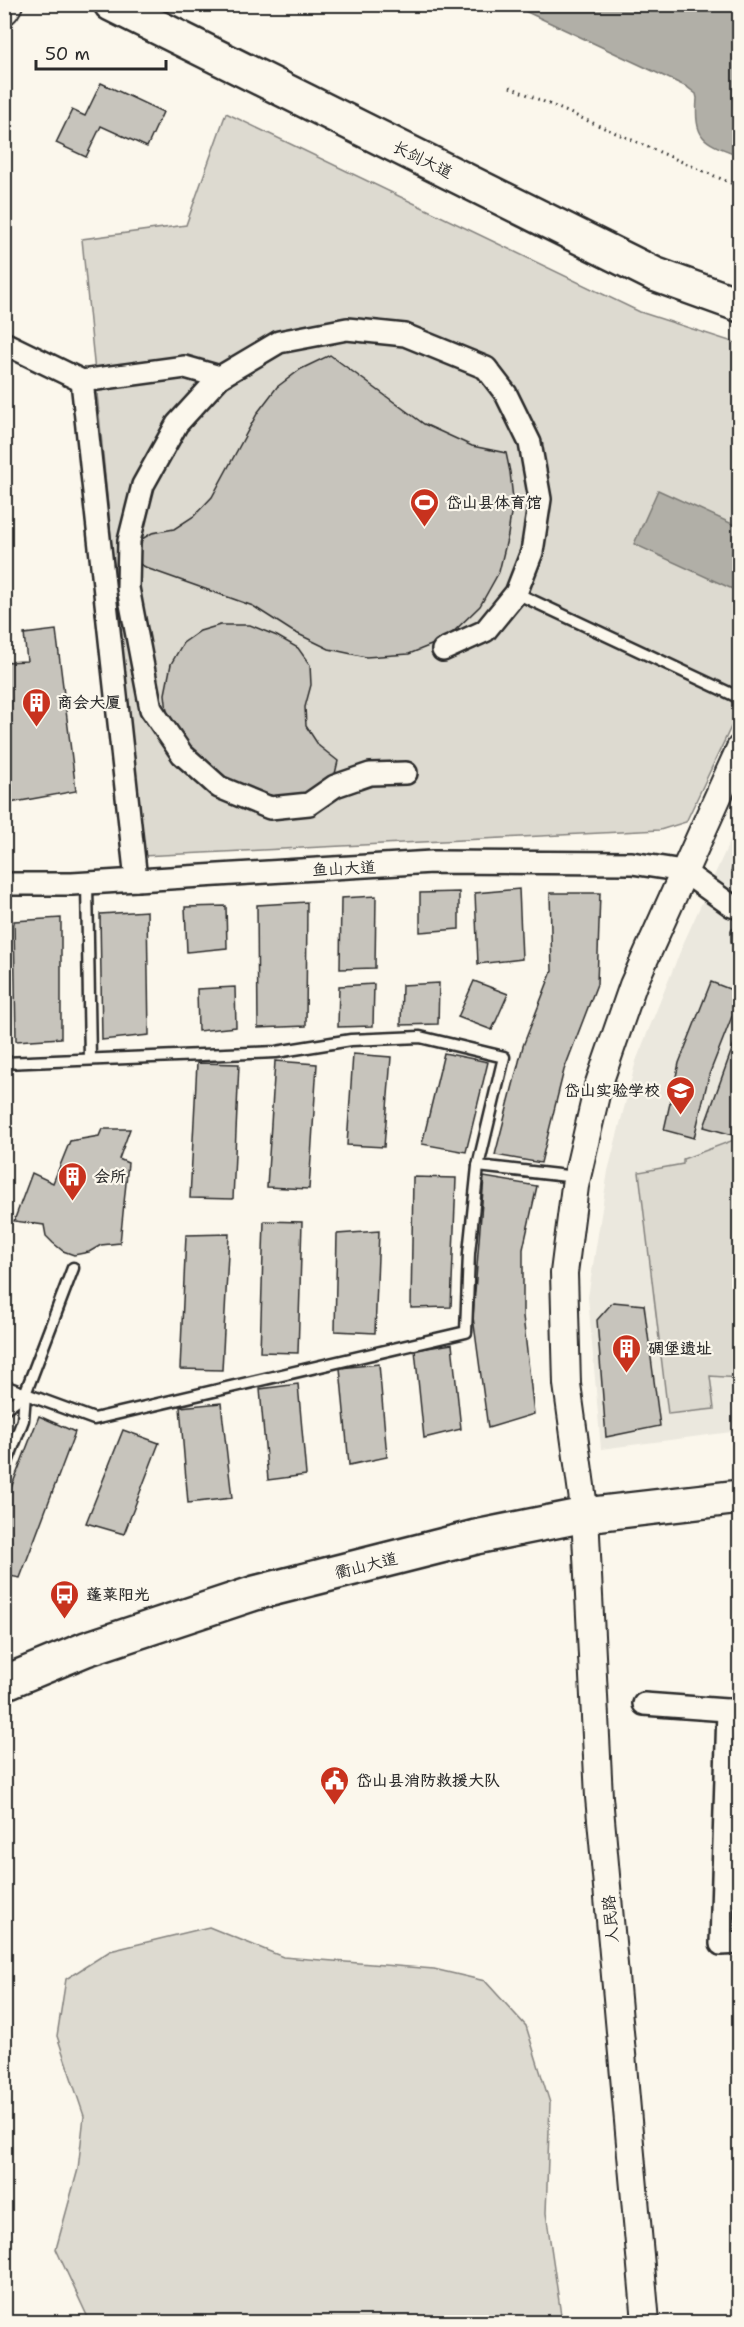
<svg xmlns="http://www.w3.org/2000/svg" width="744" height="2327" font-family="'Shantell Sans','LXGW WenKai TC',sans-serif">
  <style>
    .built { fill: #ebe8de }
    .green { fill: #dddad0; stroke: #84827e; stroke-width: 1.5 }
    .water { fill: #b1afa7; stroke: #7b7a75; stroke-width: 1.5 }
    .building { fill: #c7c4bc; stroke: #2b2b2b; stroke-width: 1.5 }
    .lines { fill: none; stroke-linecap: round; stroke-linejoin: round }
    .service-casing { stroke: #2b2b2b; stroke-width: 15 }
    .minor-casing { stroke: #2b2b2b; stroke-width: 26 }
    .tertiary-casing { stroke: #2b2b2b; stroke-width: 30 }
    .secondary-casing { stroke: #2b2b2b; stroke-width: 34 }
    .primary-casing { stroke: #2b2b2b; stroke-width: 38 }
    .trunk-casing { stroke: #2b2b2b; stroke-width: 38 }
    .path { stroke: #2b2b2b; stroke-width: 3; stroke-dasharray: 1.5 4.5; stroke-linecap: butt }
    .service { stroke: #fbf7ec; stroke-width: 10 }
    .minor { stroke: #fbf7ec; stroke-width: 21 }
    .tertiary { stroke: #fbf7ec; stroke-width: 26 }
    .secondary { stroke: #fbf7ec; stroke-width: 30 }
    .primary { stroke: #fbf7ec; stroke-width: 33 }
    .trunk { stroke: #fbf7ec; stroke-width: 33 }
    .labels { text-anchor: middle; stroke-width: 4.5; stroke-linejoin: round; paint-order: stroke }
    .street-label { font-size: 16px; fill: #2b2b2b; stroke: #fbf7ec }
    .poi-label { font-size: 16px; font-weight: bold; fill: #2b2b2b; stroke: #fbf7ec; text-anchor: start }
  </style>
  <rect width="100%" height="100%" fill="#fbf7ec"/>
  <filter id="ink" filterUnits="userSpaceOnUse"><feTurbulence type="fractalNoise" baseFrequency=".0167" numOctaves="2"/><feDisplacementMap in="SourceGraphic" scale="12" xChannelSelector="R" yChannelSelector="G"/><feConvolveMatrix kernelMatrix="1 2 1 2 8 2 1 2 1" color-interpolation-filters="sRGB"/></filter>
  <g filter="url(#ink)">
    <path class="built" d="M739,821v610l-138,18 -13,-152 20,-126 28,-110 48,-119z"/>
    <g class="green">
      <path d="M226,113l414,199 99,32v366l-53,112 -26,8 -518,26 -60,-617 104,-14z"/>
      <path d="M739,1138v240l-29,-2 4,33 -46,5 -29,-242 44,-8v-5z"/>
      <path d="M209,1927l74,30 151,12 51,12 41,45 24,77 -4,110 16,109h-472l-34,-73 22,-80 6,-53 -27,-80 9,-57 44,-28z"/>
    </g>
    <g class="water">
      <path d="M512,5h227v150c-36,-13 -45,-15 -42,-57l-1,-4 -9,-7z"/>
      <path d="M658,490l81,37v65l-105,-48z"/>
    </g>
    <g class="building">
      <path d="M101,83l62,29 -16,35 -46,-21 -15,31 -30,-14 16,-33 13,6z"/>
      <path d="M330,355l94,69 48,22 34,7 4,19 3,27 -5,36 -9,37 -19,34 -34,33 -37,15 -43,3 -37,-8 -37,-18 -39,-25 -104,-37 -11,-6 4,-24 10,-6 22,-4 20,-13 18,-19 46,-85 19,-25 24,-18z"/>
      <path d="M4,408l6,67h-6z"/>
      <path d="M220,625h30l27,11 21,12 12,17 1,20 -6,22 1,19 13,20 19,15 -3,13 -13,10 -18,10 -20,3 -23,-1 -26,-9 -53,-42 -14,-24 -3,-27 6,-30 12,-21 17,-12z"/>
      <path d="M56,630l20,161 -72,13v-142l23,-1 -3,-27z"/>
      <path d="M740,851v23l-9,-3z"/>
      <path d="M519,889l3,70 -44,5 -3,-71z"/>
      <path d="M459,892v37l-39,3v-39z"/>
      <path d="M550,893h50l-3,91 -33,86 -23,93 -46,-8 28,-109 29,-75z"/>
      <path d="M376,896l-1,72 -35,1 1,-71z"/>
      <path d="M307,902l-1,124 -48,2 -1,-123z"/>
      <path d="M226,906l1,42 -40,4 -2,-45z"/>
      <path d="M147,911l2,124 -47,5 -2,-126z"/>
      <path d="M61,918v120l-45,3 -2,-120z"/>
      <path d="M740,923v24h-1l-8,-5v-12z"/>
      <path d="M474,981l34,13 -16,36 -34,-13z"/>
      <path d="M711,982l29,11v3l-31,79 -15,63 -30,-8 15,-67z"/>
      <path d="M439,983l-1,41 -37,1 1,-40z"/>
      <path d="M374,984l-1,42 -35,1 1,-41z"/>
      <path d="M235,987l1,40 -38,4 -1,-42z"/>
      <path d="M740,1027v87l-7,21 -29,-8z"/>
      <path d="M444,1053l44,9 -22,90 -44,-8z"/>
      <path d="M353,1054l38,3 -7,90 -37,-2z"/>
      <path d="M275,1061l42,3 -8,125 -42,-2z"/>
      <path d="M197,1063l42,1 -6,135 -43,-1z"/>
      <path d="M102,1129h28l-11,30 9,4 -8,80 -19,2 -12,7 -15,3 -11,-4 -10,-8 -7,-7 -2,-11 -30,-4 18,-48 21,10 17,-42 29,-5z"/>
      <path d="M413,1177l43,1 -5,129 -40,1z"/>
      <path d="M484,1177l53,9 -14,63v67l11,98 -46,14 -15,-111z"/>
      <path d="M264,1221l38,1 -4,131 -38,-1z"/>
      <path d="M379,1231l-4,102 -40,-2 2,-97z"/>
      <path d="M229,1234l-7,136 -42,-1 6,-134z"/>
      <path d="M613,1302l31,3 16,121 -54,11 -9,-117z"/>
      <path d="M452,1344l9,85 -37,9 -9,-88z"/>
      <path d="M379,1364l8,93 -38,8 -9,-97z"/>
      <path d="M298,1384l8,91 -38,5 -8,-91z"/>
      <path d="M221,1403l11,95 -44,5 -8,-96z"/>
      <path d="M39,1416l36,16 -55,146 -16,-3v-69z"/>
      <path d="M123,1430l36,13 -35,91 -38,-11z"/>
    </g>
    <g class="lines">
      <defs>
        <g id="service">
          <path d="M516,593l224,105"/>
          <path d="M87,883l3,176"/>
          <path d="M4,1063l272,-11 75,-12 69,-3 84,20 -26,109 -9,87 -3,79 -372,87 -90,-33"/>
          <path d="M478,1166l98,11"/>
          <path d="M4,1409l21,-15"/>
          <path d="M4,1470l19,-50 2,-26 48,-126"/>
        </g>
        <g id="minor">
          <path d="M4,343l78,38 54,499"/>
          <path d="M82,381l103,-14 35,10"/>
          <path d="M406,773l-36,1 -35,12 -26,18 -39,4 -51,-21 -37,-33 -31,-45 -23,-121 1,-47 14,-56 34,-61 43,-47 59,-35 68,-13 58,6 81,33 20,26 24,49 10,56 -8,53 -16,41 -31,38 -42,19"/>
          <path d="M4,884h68l360,-22 200,1 51,8 49,35 8,2"/>
          <path d="M644,1704l96,7"/>
          <path d="M728,1710l-7,234 19,-1"/>
        </g>
        <path id="tertiary" d="M646,2322l-47,-525 -14,-282 -18,-131 -3,-111 11,-87 23,-100 35,-101 107,-237"/>
        <path id="secondary" d="M4,9l3,-5"/>
        <path id="primary" d="M4,1683l82,-34 169,-56 221,-56 109,-22 155,-18"/>
        <path id="trunk" d="M111,4l543,270 86,31"/>
      </defs>
      <use href="#service" class="service-casing"/>
      <use href="#minor" class="minor-casing"/>
      <use href="#tertiary" class="tertiary-casing"/>
      <use href="#secondary" class="secondary-casing"/>
      <use href="#primary" class="primary-casing"/>
      <use href="#trunk" class="trunk-casing"/>
      <path class="path" d="M510,87l230,100"/>
      <use href="#service" class="service"/>
      <use href="#minor" class="minor"/>
      <use href="#tertiary" class="tertiary"/>
      <use href="#secondary" class="secondary"/>
      <use href="#primary" class="primary"/>
      <use href="#trunk" class="trunk"/>
    </g>
  </g>
  <defs>
    <symbol id="stadium-pin" viewBox="-11 -11 22 30"><path d="M0 17L-7.5 6A9.5 9.5 0 1 1 7.5 6Z" fill="#c8321e" stroke="#fbf7ec"/><path d="M0-5a6.5 5 0 1 0 0 10a6.5 5 0 1 0 0-10ZM-3.5-1.8h7v3.6h-7Z" fill="#fff"/></symbol>
    <symbol id="building-pin" viewBox="-11 -11 22 30"><path d="M0 17L-7.5 6A9.5 9.5 0 1 1 7.5 6Z" fill="#c8321e" stroke="#fbf7ec"/><path d="M-4-6H4V6H1V3H-1V6H-4ZM-2.5-4.3h1.7v1.8h-1.7ZM.8-4.3h1.7v1.8H.8ZM-2.5-1h1.7V.8h-1.7ZM.8-1h1.7V.8H.8Z" fill="#fff"/></symbol>
    <symbol id="school-pin" viewBox="-11 -11 22 30"><path d="M0 17L-7.5 6A9.5 9.5 0 1 1 7.5 6Z" fill="#c8321e" stroke="#fbf7ec"/><path d="M0-5L7-2L0 1L-7-2ZM-4 1L0 2.5L4 1V4Q0 6-4 4Z" fill="#fff"/></symbol>
    <symbol id="bus-pin" viewBox="-11 -11 22 30"><path d="M0 17L-7.5 6A9.5 9.5 0 1 1 7.5 6Z" fill="#c8321e" stroke="#fbf7ec"/><path d="M-5-6H5V4H4V6H2V4H-2V6H-4V4H-5ZM-3.5-4V0h7V-4ZM-3.5 1.2v1.5H-2V1.2ZM2 1.2v1.5H3.5V1.2Z" fill="#fff"/></symbol>
    <symbol id="civic-pin" viewBox="-11 -11 22 30"><path d="M0 17L-7.5 6A9.5 9.5 0 1 1 7.5 6Z" fill="#c8321e" stroke="#fbf7ec"/><path d="M-.6-6.5H3V-4.5H.6V-3L4-1V1h2V6H-6V1h2V-1L-.6-3ZM-1.2 2.5V6h2.4V2.5Z" fill="#fff"/></symbol>
  </defs>
  <g fill-rule="evenodd">
    <use href="#stadium-pin" x="408" y="486" width="33" height="45"/>
    <use href="#building-pin" x="20" y="686" width="33" height="45"/>
    <use href="#school-pin" x="664" y="1074" width="33" height="45"/>
    <use href="#building-pin" x="56" y="1160" width="33" height="45"/>
    <use href="#building-pin" x="610" y="1332" width="33" height="45"/>
    <use href="#bus-pin" x="48" y="1578" width="33" height="45"/>
    <use href="#civic-pin" x="318" y="1764" width="33" height="45"/>
  </g>
  <g class="labels">
    <g class="street-label">
      <text transform="translate(423 159) rotate(26)" y="6">长剑大道</text>
      <text transform="translate(344 868) rotate(-3)" y="6">鱼山大道</text>
      <text transform="translate(366 1565) rotate(-14)" y="6">衢山大道</text>
      <text transform="translate(610 1919) rotate(-95)" y="6">人民路</text>
    </g>
    <g class="poi-label">
      <text x="446" y="508">岱山县体育馆</text>
      <text x="57" y="708">商会大厦</text>
      <text x="660" y="1096" text-anchor="end">岱山实验学校</text>
      <text x="94" y="1182">会所</text>
      <text x="648" y="1354">碉堡遗址</text>
      <text x="86" y="1600">蓬莱阳光</text>
      <text x="356" y="1786">岱山县消防救援大队</text>
    </g>
  </g>
  <rect width="744" height="2327" fill="none" stroke="#fbf7ec" stroke-width="24"/>
  <rect x="12" y="12" width="720" height="2303" fill="none" stroke="#2b2b2b" stroke-width="2" filter="url(#ink)"/>
  <path d="M36 60v9h130v-9" fill="none" stroke="#2b2b2b" stroke-width="3"/>
  <text x="45" y="60" font-size="18" fill="#2b2b2b" stroke="#fbf7ec" stroke-width="4.5" paint-order="stroke">50 m</text>
</svg>
